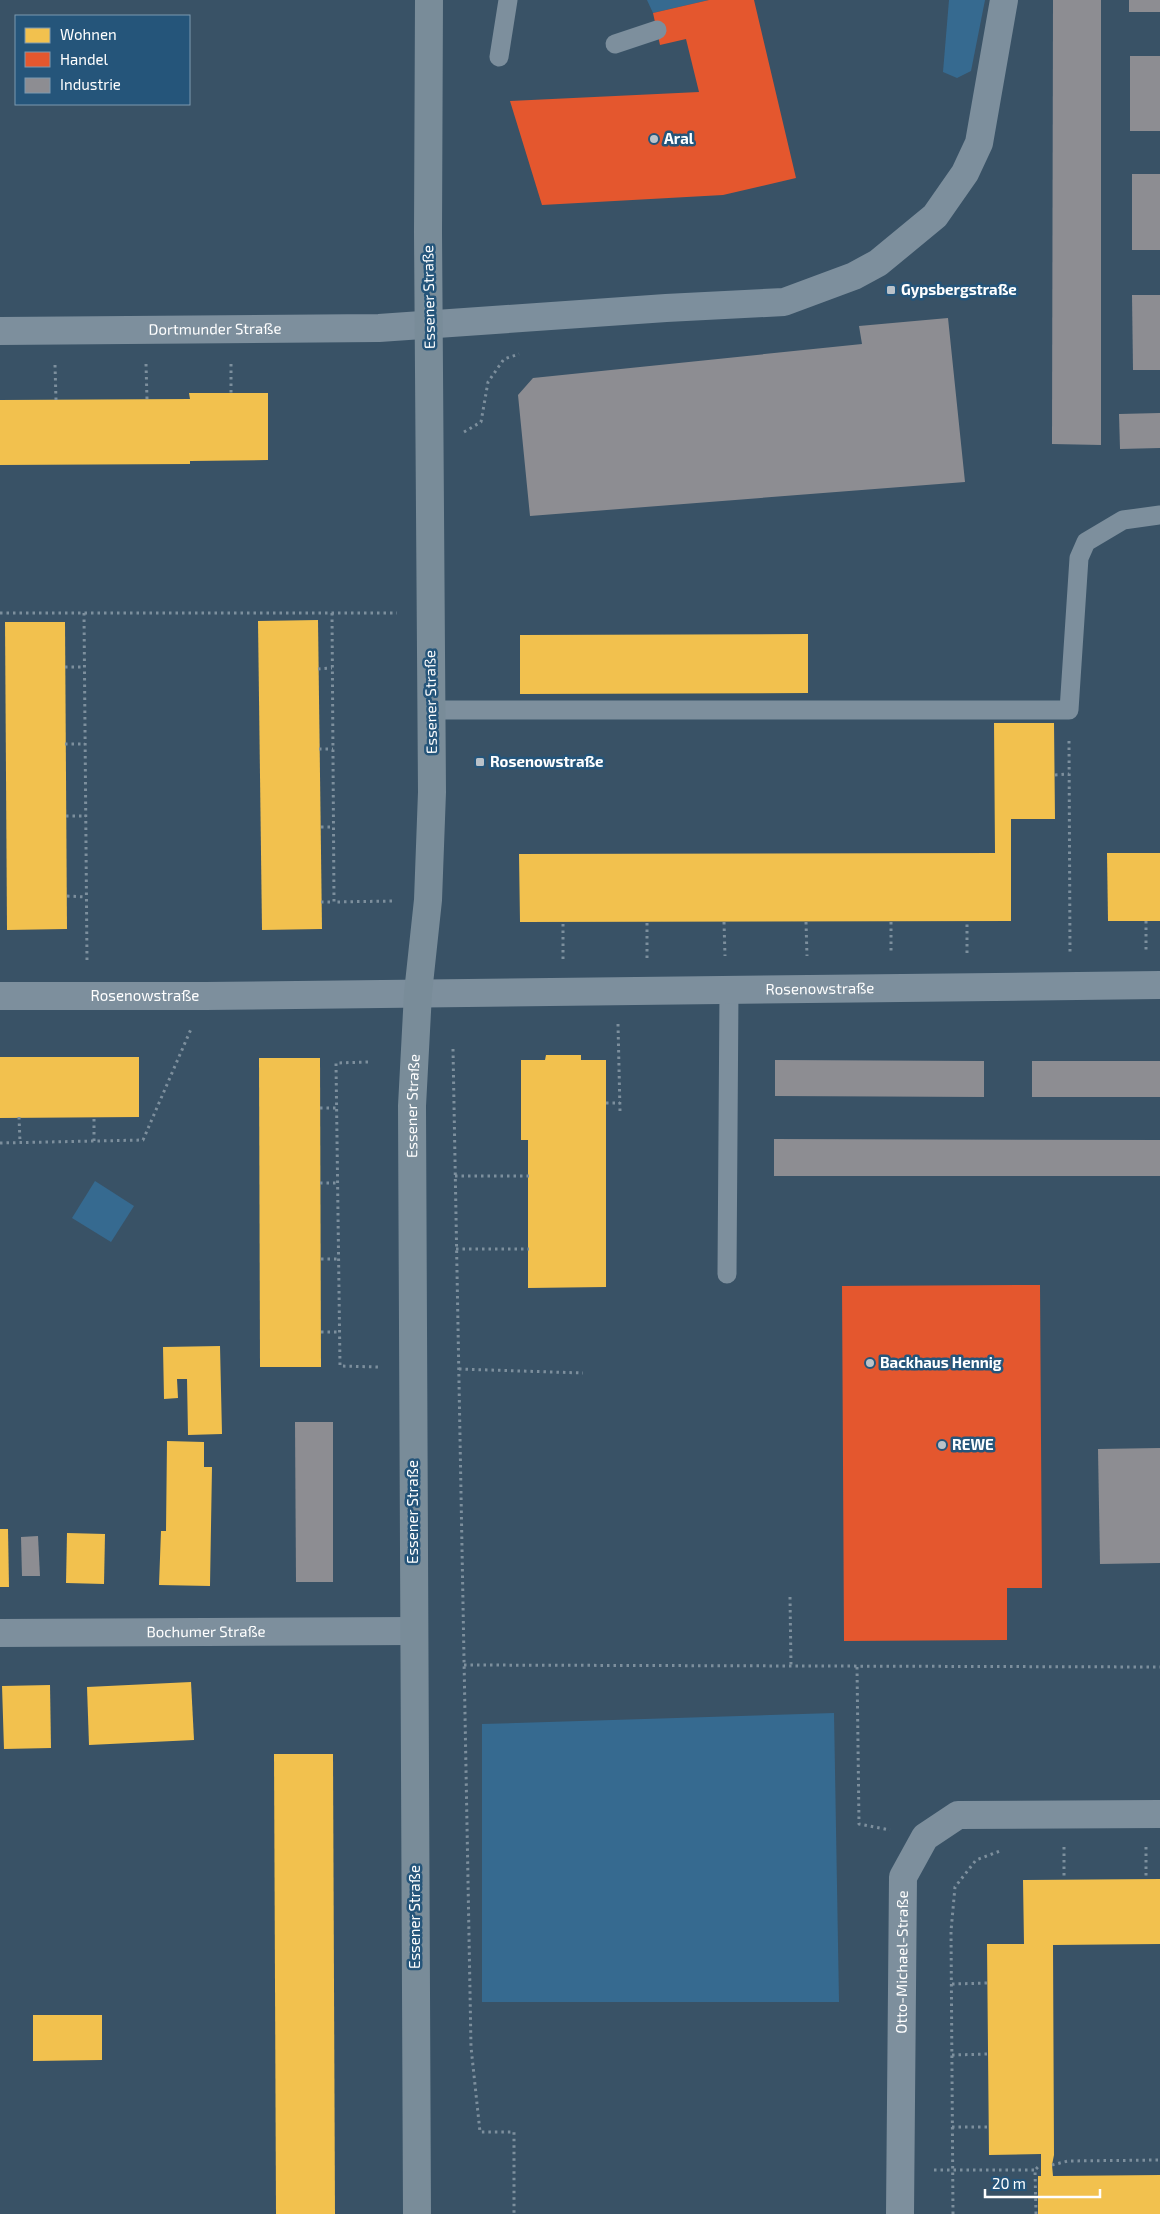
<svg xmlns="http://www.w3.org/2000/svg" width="1160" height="2214" font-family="'Exo 2',sans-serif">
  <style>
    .green { fill: #366a90 }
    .homes { fill: #f2c14e }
    .shops { fill: #e4572e }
    .industry { fill: #8d8d92 }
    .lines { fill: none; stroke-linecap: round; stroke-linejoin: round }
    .path { stroke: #7d8f9d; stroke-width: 3; stroke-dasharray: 2.5 4; stroke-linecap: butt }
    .service { stroke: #7d8f9d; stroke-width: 19 }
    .minor { stroke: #7d8f9d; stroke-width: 28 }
    .secondary { stroke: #798c99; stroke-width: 28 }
    .poi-dot { fill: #bac2c9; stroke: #25557a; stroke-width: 2 }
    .labels { text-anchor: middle; stroke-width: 5; stroke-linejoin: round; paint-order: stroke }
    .poi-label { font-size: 15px; font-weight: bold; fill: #fff; stroke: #25557a; text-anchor: start }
    .street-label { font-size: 15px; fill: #fff; stroke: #25557a }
  </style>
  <rect width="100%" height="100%" fill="#395266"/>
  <g class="green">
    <path d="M647,0h62l-56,13z"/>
    <path d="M949,0h36l-14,71 -14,7 -14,-6z"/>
    <path d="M95,1181l39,25 -23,36 -39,-24z"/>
    <path d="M834,1713l5,289h-357v-278z"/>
  </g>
  <g class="homes">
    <path d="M189,393h79v67l-78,1v3l-190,1v-65l190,-1z"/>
    <path d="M318,620l4,309 -60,1 -4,-309z"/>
    <path d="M5,622h60l2,307 -60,1z"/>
    <path d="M808,634v59l-288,1v-59z"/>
    <path d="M994,723h60l1,96h-44v102l-491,1 -1,-68 476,-1z"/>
    <path d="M1107,853h53v68h-52z"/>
    <path d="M546,1055h35v5h25v227l-78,1v-148h-7v-80h24z"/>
    <path d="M0,1057h139v60l-139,1z"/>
    <path d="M259,1058h61l1,309h-61z"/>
    <path d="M220,1346l2,88 -34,1 -1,-56h-10l1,19 -14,1 -1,-52z"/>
    <path d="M167,1441l37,1v25h8l-2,119 -51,-1 2,-54h5z"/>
    <path d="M0,1529h8l1,58h-9z"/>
    <path d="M67,1533l38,1 -1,50 -38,-1z"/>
    <path d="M191,1682l3,58 -105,5 -2,-58z"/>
    <path d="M50,1685l1,63 -47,1 -2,-63z"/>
    <path d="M274,1754h59l2,460h-59z"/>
    <path d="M1160,1879v65l-107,1 1,210 -2,10 1,11 107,-1v39h-122v-38h3v-22l-52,1 -2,-211h37l-1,-64z"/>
    <path d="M33,2015h69v45l-69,1z"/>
  </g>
  <g class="shops">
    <path d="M709,0h45l42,178 -73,17 -181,10 -32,-104 189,-9 -13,-53 -26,6 -7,-32z"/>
    <path d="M1040,1285l2,303h-35v52l-163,1 -2,-355z"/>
  </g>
  <g class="industry">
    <path d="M1053,0h48v445l-49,-1z"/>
    <rect x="1129" y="0" width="31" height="12"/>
    <rect x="1130" y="56" width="30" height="75"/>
    <rect x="1132" y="174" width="28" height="76"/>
    <path d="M1132,295h28v75h-27z"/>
    <path d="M948,318l17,164 -435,34 -12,-121 15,-17 329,-34 -3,-18z"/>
    <path d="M1160,413v35l-40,1 -1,-35z"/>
    <path d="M775,1060l209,1v36l-209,-1z"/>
    <rect x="1032" y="1061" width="128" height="36"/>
    <path d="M774,1139l386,1v36h-386z"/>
    <path d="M295,1422h38v160h-37z"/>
    <path d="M1160,1448v115l-60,1 -2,-115z"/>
    <path d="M38,1536l2,40h-18l-1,-39z"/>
  </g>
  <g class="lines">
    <g class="path">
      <path d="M146,364l1,35"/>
      <path d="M231,364v29"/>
      <path d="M55,365l1,35"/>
      <path d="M464,432l17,-10 7,-40 16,-23 15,-5"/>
      <path d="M0,613h397"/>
      <path d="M84,613l3,348"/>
      <path d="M332,613l2,289 61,-1"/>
      <path d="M65,667h19"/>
      <path d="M318,669l14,-1"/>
      <path d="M1069,741l1,211"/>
      <path d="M65,744h20"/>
      <path d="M319,749h14"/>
      <path d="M1055,775l14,-1"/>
      <path d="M66,816h20"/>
      <path d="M321,827h13"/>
      <path d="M67,896l19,1"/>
      <path d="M321,902h13"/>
      <path d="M1146,921v29"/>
      <path d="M724,922l1,34"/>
      <path d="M806,922l1,34"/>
      <path d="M891,922v31"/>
      <path d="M967,953v-32"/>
      <path d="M647,958v-37"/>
      <path d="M563,959v-37"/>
      <path d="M618,1024l2,87"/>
      <path d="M453,1049l18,998 9,85h34v82"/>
      <path d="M368,1062l-32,1 4,303 39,1"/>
      <path d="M606,1103h14"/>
      <path d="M320,1108h16"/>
      <path d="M19,1117l1,25"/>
      <path d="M94,1141v-24"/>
      <path d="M0,1143l143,-3 48,-111"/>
      <path d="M455,1176h74"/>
      <path d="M320,1183h17"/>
      <path d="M456,1249h73"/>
      <path d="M321,1259h17"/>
      <path d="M321,1332h18"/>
      <path d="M459,1369l124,4"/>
      <path d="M790,1597l1,69"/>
      <path d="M464,1665l696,2"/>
      <path d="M857,1667l2,157 31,6"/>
      <path d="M1064,1847v32"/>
      <path d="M1146,1847v32"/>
      <path d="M952,1984l36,-1"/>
      <path d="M952,2055l36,-1"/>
      <path d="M952,2127h36"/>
      <path d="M1052,2165l16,-4 92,-1"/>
      <path d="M934,2170h101"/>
      <path d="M953,2214l-2,-283 4,-44 21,-27 24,-9"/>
      <path d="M1036,2214l-1,-44 5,-5"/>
    </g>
    <g class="service">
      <path d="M615,44l42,-14"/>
      <path d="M499,57l9,-57"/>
      <path d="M430,710h639l10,-152 7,-16 37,-22 37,-5"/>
      <path d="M727,1274l2,-284"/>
    </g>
    <g class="minor">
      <path id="s1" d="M0,331l379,-3 287,-20 118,-6 70,-26 24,-13 57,-47 30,-43 14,-30 25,-143"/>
      <path id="s2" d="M0,996h205l955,-11"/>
      <path id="s3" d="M0,1633l413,-2"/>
      <path id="s4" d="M900,2214l3,-337 22,-40 33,-22 202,-1"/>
    </g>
    <path class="secondary" id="s5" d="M417,2214l-5,-1108 6,-113 10,-93 4,-108 -4,-560 1,-232"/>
  </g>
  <g class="poi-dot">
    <circle cx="654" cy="139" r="5"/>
    <rect x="886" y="285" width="10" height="10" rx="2.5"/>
    <rect x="475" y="757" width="10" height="10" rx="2.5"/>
    <circle cx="870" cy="1363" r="5"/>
    <circle cx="942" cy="1445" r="5"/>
  </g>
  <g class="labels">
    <g class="poi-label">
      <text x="664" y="144">Aral</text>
      <text x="901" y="295">Gypsbergstraße</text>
      <text x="490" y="767">Rosenowstraße</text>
      <text x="880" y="1368">Backhaus Hennig</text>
      <text x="952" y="1450">REWE</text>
    </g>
    <g class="street-label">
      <text transform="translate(429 297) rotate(-91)" y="5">Essener Straße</text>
      <text dy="5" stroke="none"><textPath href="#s1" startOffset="215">Dortmunder Straße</textPath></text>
      <text transform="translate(431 702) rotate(-91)" y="5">Essener Straße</text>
      <text dy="5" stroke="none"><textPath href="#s2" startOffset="820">Rosenowstraße</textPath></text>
      <text dy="5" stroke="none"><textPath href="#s2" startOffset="145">Rosenowstraße</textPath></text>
      <text dy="5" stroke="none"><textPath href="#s5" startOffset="1108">Essener Straße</textPath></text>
      <text transform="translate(413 1512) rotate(-90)" y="5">Essener Straße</text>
      <text dy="5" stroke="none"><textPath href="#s3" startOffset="206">Bochumer Straße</textPath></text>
      <text transform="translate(415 1917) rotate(-90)" y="5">Essener Straße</text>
      <text dy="5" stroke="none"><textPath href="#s4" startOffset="252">Otto-Michael-Straße</textPath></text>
    </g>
  </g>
  <rect x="15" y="15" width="175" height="90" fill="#25557a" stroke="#7c99af"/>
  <rect x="25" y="28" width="25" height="15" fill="#f2c14e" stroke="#7c99af"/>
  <text x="60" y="40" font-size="15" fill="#ffffff">Wohnen</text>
  <rect x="25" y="52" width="25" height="15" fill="#e4572e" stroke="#7c99af"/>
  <text x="60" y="65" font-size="15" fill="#ffffff">Handel</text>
  <rect x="25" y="78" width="25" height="15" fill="#8d8d92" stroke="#7c99af"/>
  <text x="60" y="90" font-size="15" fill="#ffffff">Industrie</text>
  <path d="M985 2189v8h115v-8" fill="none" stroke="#ffffff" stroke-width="2.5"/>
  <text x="992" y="2189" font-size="15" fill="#ffffff" stroke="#25557a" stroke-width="4" paint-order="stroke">20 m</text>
</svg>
